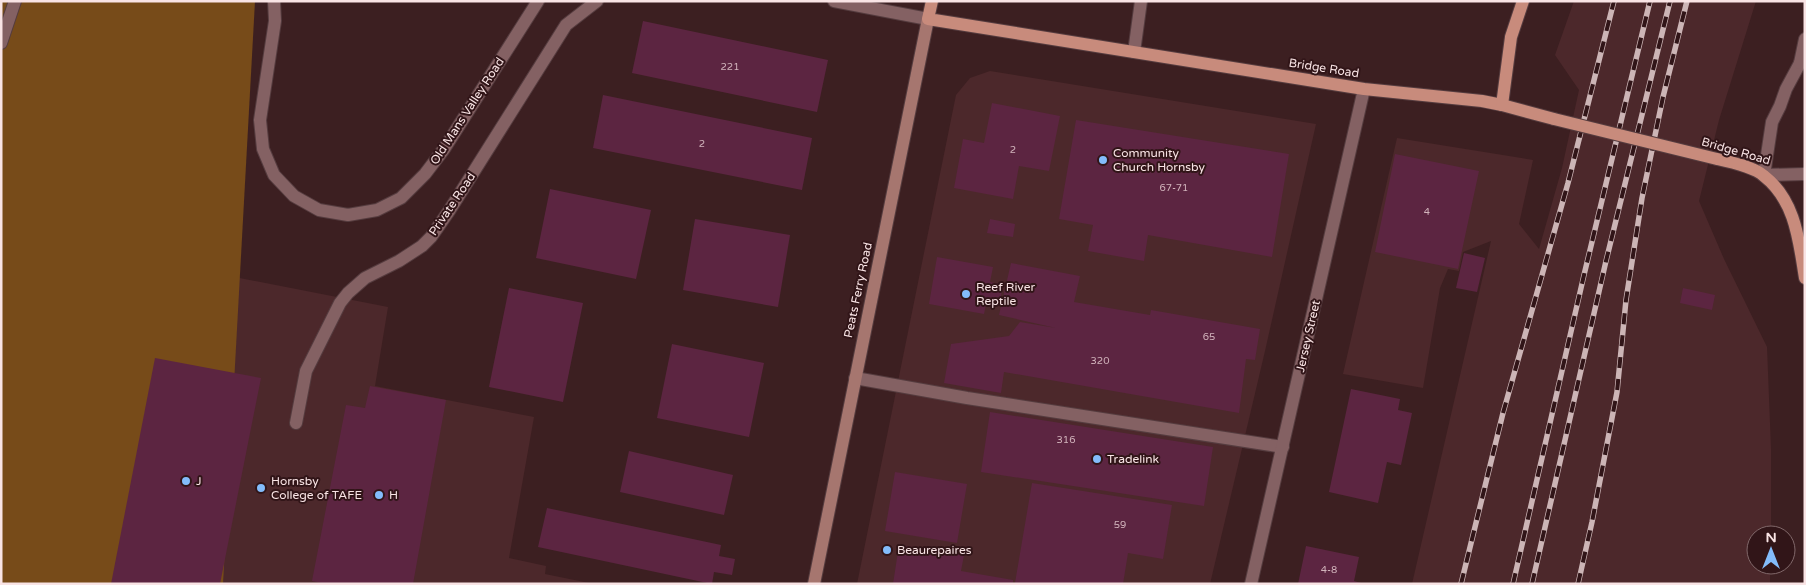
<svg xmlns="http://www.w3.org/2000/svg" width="1806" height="585" font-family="'Varela Round',sans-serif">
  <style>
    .built { fill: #4c282b }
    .forest { fill: #774b19 }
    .building { fill: #5c2541 }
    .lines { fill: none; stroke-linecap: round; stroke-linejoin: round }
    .lane-casing { stroke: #553c3f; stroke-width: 14 }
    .street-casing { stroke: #553c3f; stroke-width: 14 }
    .secondary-casing { stroke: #553c3f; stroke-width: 14 }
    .primary-casing { stroke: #553c3f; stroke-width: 14 }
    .lane { stroke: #846163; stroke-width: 12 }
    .street { stroke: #846163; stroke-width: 12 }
    .secondary { stroke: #a6766f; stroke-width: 12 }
    .primary { stroke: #c88b7c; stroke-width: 12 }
    .rail-casing { stroke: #ccb5b6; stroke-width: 5.5 }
    .rail { stroke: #311518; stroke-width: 4; stroke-dasharray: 11; stroke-linecap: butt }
    .primary-bridge-casing { stroke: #553c3f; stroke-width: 14; stroke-linecap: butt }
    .primary-bridge { stroke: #c88b7c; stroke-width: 12 }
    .poi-dot { fill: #83bcfb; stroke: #311518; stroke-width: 2 }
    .labels { text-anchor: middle; stroke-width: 4; stroke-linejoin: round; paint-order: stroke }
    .number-label { font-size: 10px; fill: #d2b4bc }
    .street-label { font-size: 12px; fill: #f9e4e5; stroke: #311518 }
    .poi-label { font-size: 12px; fill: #f9e4e5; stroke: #311518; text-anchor: start }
  </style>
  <rect width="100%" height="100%" fill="#3c1f21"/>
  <g class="built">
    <path d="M1574,1h182l-37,119 -20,81 25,58 43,88 4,102v86h-15v30h14v19h-358l79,-343 -28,11 -4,19 -11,-2 -8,19 -17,100 -80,-14 54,-236 136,22 -14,64 20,25 23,-81 17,-78 -24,-35z"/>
    <path d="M990,71l326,53 -51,227 -55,233h-353l99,-489 14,-17z"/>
    <path d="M153,261l235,46 -13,79 159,31 -25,141 37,8 -1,8 49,10h-593v-269z"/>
  </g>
  <path class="forest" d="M1,1h254l-32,583h-222z"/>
  <g class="building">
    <path d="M643,21l185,39 -11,52 -185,-39z"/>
    <path d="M603,95l209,43 -10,52 -209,-42z"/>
    <path d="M992,103l68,13 -11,55 -30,-5 -6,33 -59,-11 9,-49 21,4z"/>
    <path d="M1076,120l213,34 -17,103 -124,-22 -4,26 -56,-10 5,-26 -34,-6z"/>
    <path d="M1395,154l84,17 -21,98 -83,-17z"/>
    <path d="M550,189l101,21 -15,69 -100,-21z"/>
    <path d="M695,219l95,16 -12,72 -95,-17z"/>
    <path d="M990,219l25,5 -2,13 -26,-4z"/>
    <path d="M1464,253l21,5 -8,34 -21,-4z"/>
    <path d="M937,257l56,10 -3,15 13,3 -4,21 -13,-2 -2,10 -55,-10z"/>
    <path d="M1011,263l69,13 -6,26 76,13 1,-5 109,19 -5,31 -9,-1 -7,54 -235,-41 -3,21 -57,-10 7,-39 58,-8 11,-14 36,6 -57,-13z"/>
    <path d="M509,288l74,15 -20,99 -74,-15z"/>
    <path d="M1683,288l32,7 -3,15 -32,-7z"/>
    <path d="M672,344l92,19 -15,74 -92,-19z"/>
    <path d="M155,358l106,20 -41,206h-109z"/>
    <path d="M370,386l76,14 -33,184h-87l-14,-3 34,-176 19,3z"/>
    <path d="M1351,389l49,10 -2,11 14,3 -11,52 -14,-3 -9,41 -49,-11z"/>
    <path d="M990,412l223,35 -9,59 -223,-34z"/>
    <path d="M629,451l104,24 -9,40 -104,-23z"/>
    <path d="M895,472l72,12 -10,59 -72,-12z"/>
    <path d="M1032,483l140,22 -9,54 -35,-6 -5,31 -108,-1z"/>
    <path d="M547,508l174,37 -2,11 16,3 -3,16 -18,-3 -2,12 -174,-37z"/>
    <path d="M899,545l65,10 -3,16 52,9v4h-120z"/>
    <path d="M1306,546l53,11 -5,24 11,3h-67z"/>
  </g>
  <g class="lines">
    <defs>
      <g id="lane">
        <path d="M1134,52l7,-51"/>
        <path d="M1764,175l8,-53 8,-16 6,-17 14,-26"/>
        <path d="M855,378l112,20 316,49"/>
      </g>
      <g id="street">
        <path d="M274,1l1,20 -15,99 3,29 11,26 20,21 25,14 29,5 29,-5 24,-12 24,-24 19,-25 94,-148"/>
        <path d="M834,1l94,18"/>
        <path d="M1,43l14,-42"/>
        <path d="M1800,63l5,-24"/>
        <path d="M1764,175l41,-1"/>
        <path d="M296,423l10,-52 34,-68 8,-10 17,-15 34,-17 23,-15 9,-9 18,-26 117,-186 31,-24"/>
        <path d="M1251,584l113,-495"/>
      </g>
      <path id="secondary" d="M814,584l114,-565"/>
      <g id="primary">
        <path d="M932,1l-4,18 436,70 118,12 20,4 52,14"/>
        <path d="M1502,105l9,-68 12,-36"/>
        <path d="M1717,159c14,3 37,8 47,17 32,25 35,66 41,102"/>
      </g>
    </defs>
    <use href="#lane" class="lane-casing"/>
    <use href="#street" class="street-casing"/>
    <use href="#secondary" class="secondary-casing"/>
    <use href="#primary" class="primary-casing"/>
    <use href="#lane" class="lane"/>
    <use href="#street" class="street"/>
    <use href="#secondary" class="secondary"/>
    <use href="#primary" class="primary"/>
    <defs>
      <g id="rail">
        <path d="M1461,584l42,-171 65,-230 46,-182"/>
        <path d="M1513,584l71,-309 66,-274"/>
        <path d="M1532,584l74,-323 64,-260"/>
        <path d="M1578,584l14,-62 25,-130 9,-92 16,-102 21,-101 24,-96"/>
      </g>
    </defs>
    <use href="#rail" class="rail-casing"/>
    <use href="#rail" class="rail"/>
    <defs>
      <path id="primary-bridge" d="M1554,119l163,40"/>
    </defs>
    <use href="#primary-bridge" class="primary-bridge-casing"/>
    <use href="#primary-bridge" class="primary-bridge"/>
  </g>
  <g class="poi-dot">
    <circle cx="1103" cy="160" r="5"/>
    <circle cx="966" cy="294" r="5"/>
    <circle cx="1097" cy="459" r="5"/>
    <circle cx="186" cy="481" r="5"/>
    <circle cx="261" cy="488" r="5"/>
    <circle cx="379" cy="495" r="5"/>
    <circle cx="887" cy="550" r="5"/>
  </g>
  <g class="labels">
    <g class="number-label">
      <text x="730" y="70">221</text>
      <text x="702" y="147">2</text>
      <text x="1013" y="153">2</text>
      <text x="1174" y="191">67-71</text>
      <text x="1427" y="215">4</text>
      <text x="1209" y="340">65</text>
      <text x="1100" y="364">320</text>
      <text x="1066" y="443">316</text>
      <text x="1120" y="528">59</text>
      <text x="1329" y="573">4-8</text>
    </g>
    <g class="street-label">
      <text transform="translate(1324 68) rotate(9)" y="4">Bridge Road</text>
      <text transform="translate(467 111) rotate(-57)" y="4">Old Mans Valley Road</text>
      <text transform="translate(1736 151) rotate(16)" y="4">Bridge Road</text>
      <text transform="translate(452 204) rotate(-56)" y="4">Private Road</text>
      <text transform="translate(858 290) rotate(-78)" y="4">Peats Ferry Road</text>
      <text transform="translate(1308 336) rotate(-77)" y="4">Jersey Street</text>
    </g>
    <g class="poi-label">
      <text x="1113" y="157">Community<tspan x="1113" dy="14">Church Hornsby</tspan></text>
      <text x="976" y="291">Reef River<tspan x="976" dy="14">Reptile</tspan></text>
      <text x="1107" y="463">Tradelink</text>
      <text x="196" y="485">J</text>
      <text x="271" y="485">Hornsby<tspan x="271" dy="14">College of TAFE</tspan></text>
      <text x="389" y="499">H</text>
      <text x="897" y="554">Beaurepaires</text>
    </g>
  </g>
  <rect width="1806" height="585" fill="none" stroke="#f9e4e5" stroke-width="5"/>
  <g transform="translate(1771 550)"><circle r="24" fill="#311518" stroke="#81686a"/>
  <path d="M0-4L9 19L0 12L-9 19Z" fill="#83bcfb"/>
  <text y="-8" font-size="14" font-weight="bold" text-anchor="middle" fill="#f9e4e5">N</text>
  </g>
</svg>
